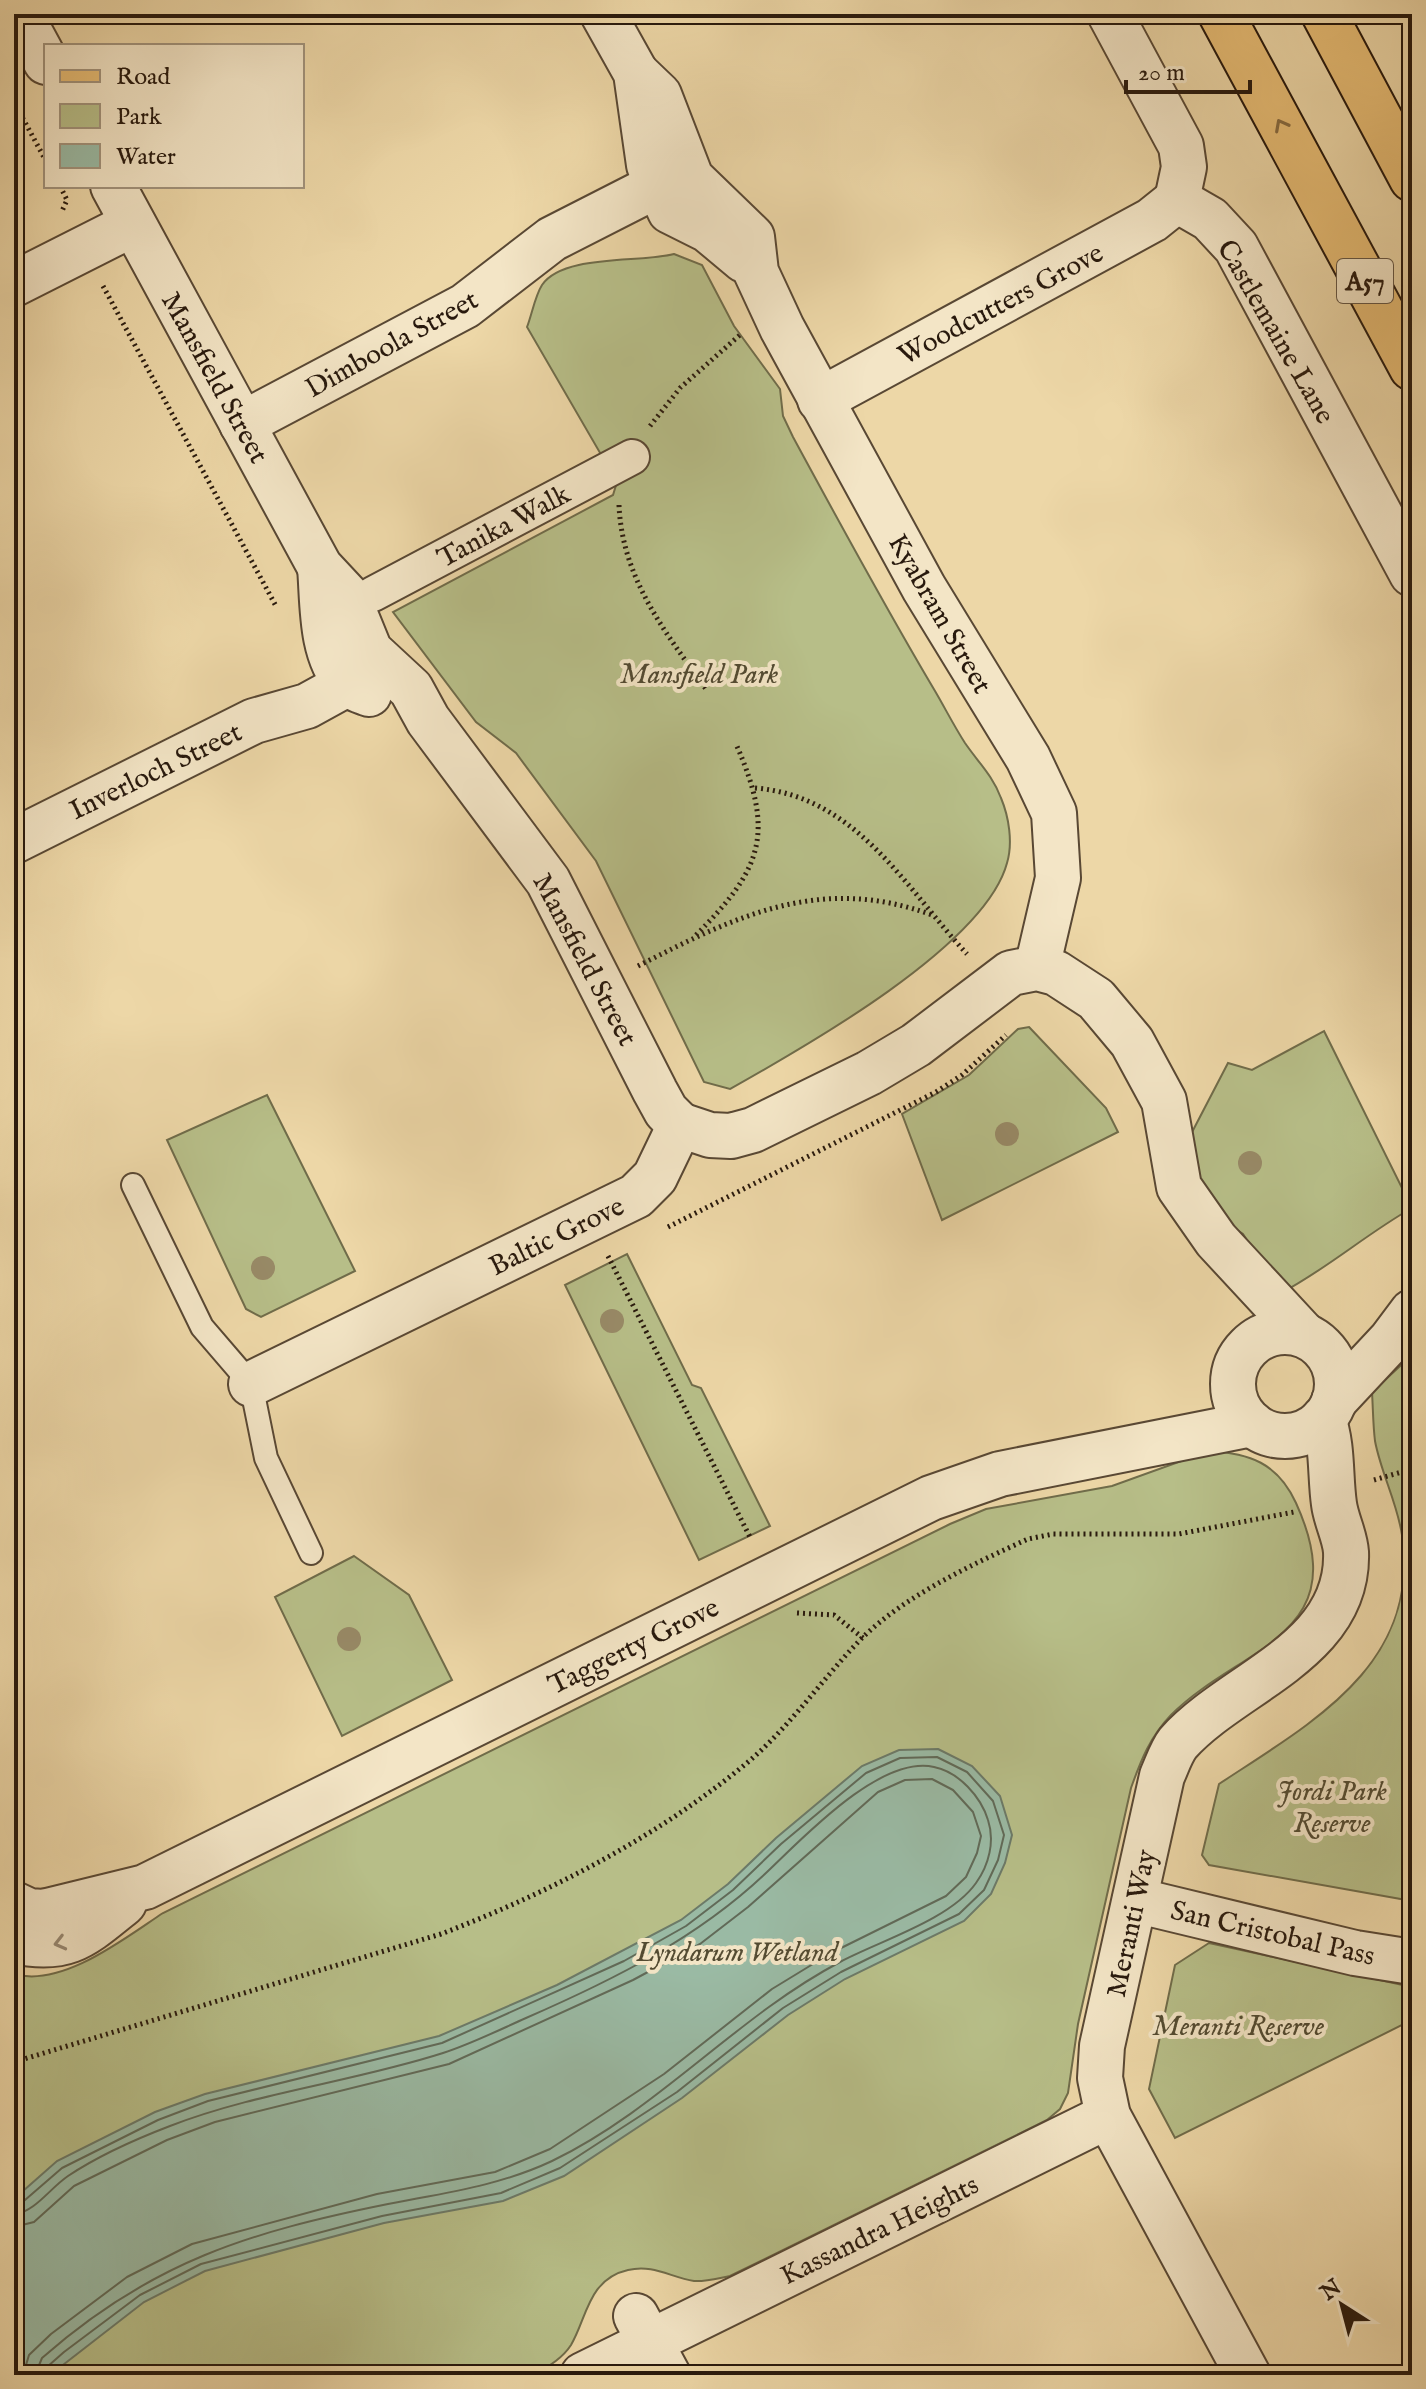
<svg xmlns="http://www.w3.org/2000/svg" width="1426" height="2389" font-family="'IM FELL English',serif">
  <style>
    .green { fill: #b7be88; stroke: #706c4a; stroke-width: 2 }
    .water { fill: #9abaa4; stroke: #6c7a68; stroke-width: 2 }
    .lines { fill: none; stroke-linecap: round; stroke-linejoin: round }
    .shore { stroke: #616a58; stroke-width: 2 }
    .service-casing { stroke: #594834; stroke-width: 26 }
    .pedestrian-casing { stroke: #594834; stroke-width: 38 }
    .minor-casing { stroke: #594834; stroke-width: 48 }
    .primary-casing { stroke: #28190d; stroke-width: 48 }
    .path { stroke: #28190d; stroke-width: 5; stroke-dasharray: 2 4; stroke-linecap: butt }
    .service { stroke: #f3e5c6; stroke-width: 22 }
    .pedestrian { stroke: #f3e5c6; stroke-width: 34 }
    .minor { stroke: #f3e5c6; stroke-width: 44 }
    .primary { stroke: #e6bc74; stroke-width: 44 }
    .tree { fill: #988a67 }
    .oneway { stroke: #876a40 }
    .oneway2 { stroke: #988973 }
    .labels { text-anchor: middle; stroke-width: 8; stroke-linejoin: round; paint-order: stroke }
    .shield { fill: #f3e5c6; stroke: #655644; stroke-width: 2 }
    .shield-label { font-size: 26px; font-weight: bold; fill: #28190d }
    .street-label { font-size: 28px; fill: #28190d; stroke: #f3e5c6 }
    .park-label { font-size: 28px; font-style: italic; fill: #534b32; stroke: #f3e5c6 }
  </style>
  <rect width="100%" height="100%" fill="#edd7a7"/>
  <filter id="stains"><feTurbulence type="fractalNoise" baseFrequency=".0025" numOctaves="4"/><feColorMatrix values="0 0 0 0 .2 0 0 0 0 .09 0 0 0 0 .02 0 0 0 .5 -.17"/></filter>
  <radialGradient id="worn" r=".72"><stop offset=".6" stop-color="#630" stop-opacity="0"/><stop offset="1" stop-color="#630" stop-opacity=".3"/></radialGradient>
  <g class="green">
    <path d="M674,254l28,11 32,61 46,63 3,27 10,21c46,85 92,170 142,254 10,17 19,35 30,52 13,19 28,33 36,55 8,19 12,45 6,65 -22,83 -204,185 -277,226l-26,-7 -108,-221 -80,-108 -40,-31 -83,-110 220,-117 4,-13 -90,-155c5,-13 8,-31 15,-42 21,-31 98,-22 132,-31z"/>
    <path d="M1029,1027l77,81 12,24 -176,88 -40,-106 67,-39 49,-46z"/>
    <path d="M1324,1031l88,177c-46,26 -85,61 -131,85l-38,-59 -13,-9 -35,-42 -6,-45 39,-75 24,7z"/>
    <path d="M267,1095l88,176 -94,46 -15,-8 -79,-169z"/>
    <path d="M627,1254l65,131 9,3 69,138 -71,34 -134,-275z"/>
    <path d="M1412,1355v546l-203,-36 -7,-10 17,-71c92,-61 202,-119 183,-249 -5,-33 -21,-62 -27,-94 -2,-16 -2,-33 -3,-49z"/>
    <path d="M1209,1451c40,2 69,12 87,52 61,134 -55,142 -125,212 -21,22 -30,45 -40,73l-53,236 -10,69 -8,16 -13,11 -317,156c-11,2 -25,6 -36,5 -24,-4 -41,-17 -66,-11 -40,9 -41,48 -57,75 -9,14 -24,23 -39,30h-518v-401c48,14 111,-36 149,-61l787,-389 36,-15 126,-23z"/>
    <path d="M354,1556l55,39 43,85 -110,56 -67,-139z"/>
    <path d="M1209,1943l203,44v33l-237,118 -26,-49 26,-124z"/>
  </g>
  <path class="water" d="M938,1749l34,17 28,30 12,39 -7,28 -14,31 -27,27 -119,58 -57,36 -106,83 -118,78 -61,25 -119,22 -179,48 -61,31 -94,73h-36v-176l43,-38 98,-49 50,-18 234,-58 118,-51 124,-65 47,-36 48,-46 86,-72 37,-16z"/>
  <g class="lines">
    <g class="shore">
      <path d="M14,2205l11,-5 37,-32 96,-48 50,-19 234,-58 182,-82 62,-35 47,-36 48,-46 85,-71 34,-15 37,-1 30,15 26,29 11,34 -6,25 -14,30 -25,24 -118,58 -58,36 -106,84 -117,76 -59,25 -119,23 -181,48 -61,31 -76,57 -17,15 -2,8"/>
      <path d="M14,2215c23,-5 35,-26 54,-39 30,-20 68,-37 102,-50 88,-34 183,-44 273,-73 28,-9 56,-23 83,-35 87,-38 172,-80 241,-146 36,-34 113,-117 167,-105 25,5 47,30 54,53 7,21 1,45 -12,63 -26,37 -97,58 -136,79 -104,55 -182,148 -288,199 -53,25 -108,32 -164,43 -139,28 -237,58 -346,154l-7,17"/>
      <path d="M14,2227l20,-5 40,-36 93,-46 48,-18 234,-58 184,-84 67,-36 48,-37 130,-115 27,-12 27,-1 21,11 20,22 8,24 -4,17 -11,24 -20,19 -115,57 -59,36 -108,85 -114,75 -55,23 -118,22 -185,50 -65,33 -76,57 -22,21 -6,20"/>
    </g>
    <defs>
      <path id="service" d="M133,1185l69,142 49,57 15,74 45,95"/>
      <path id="pedestrian" d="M373,594l259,-137"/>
      <g id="minor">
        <path d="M20,14l26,48"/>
        <path d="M603,14l33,59 13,92 21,46 38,19 36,30"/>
        <path d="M1110,14l71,132 3,21 -7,33 33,19 26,28 176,327"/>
        <path d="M636,73l23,22 32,83 61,59 4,35 26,56 142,260 104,170 26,55 4,65 -21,90"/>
        <path d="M113,186l207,381 28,30 22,54 41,38 17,31 120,161 107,210 11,20 14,14"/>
        <path d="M14,284l119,-60"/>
        <path d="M820,400l332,-180 25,-20"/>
        <path d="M242,424l223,-118 87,-67 104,-53 35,-8"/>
        <path d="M320,567c3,36 0,86 26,115 5,6 16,9 23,12"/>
        <path d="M14,841l240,-120 53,-15 40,-22 23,-33"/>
        <circle cx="1285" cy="1384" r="52"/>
        <path d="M251,1384l385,-188 19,-19 25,-52 30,10 21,1 22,-6 116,-57 47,-28 95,-72 26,-5 19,5 40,26 36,43 32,59 15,86 37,53 88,95"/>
        <path d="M1334,1401l57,-61 21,-28"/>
        <path d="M1135,1900l220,53 57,9"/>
        <path d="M14,1904l15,7 14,1 102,-25 786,-389 69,-24 252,-50"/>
        <path d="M14,1941c54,12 70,-6 110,-38"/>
        <path d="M636,2316l32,59"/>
        <path d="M583,2375l525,-259"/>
        <path d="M1248,2375l-140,-259 -8,-38 2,-32 60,-270c5,-11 9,-24 16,-33 54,-61 172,-92 168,-191 -1,-16 -10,-32 -12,-48 -4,-27 -1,-59 -11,-85"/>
      </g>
      <g id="primary">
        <path d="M1221,14l191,354"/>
        <path d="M1324,14l88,165"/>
      </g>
    </defs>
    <use href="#service" class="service-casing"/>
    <use href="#pedestrian" class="pedestrian-casing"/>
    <use href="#minor" class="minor-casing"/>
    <use href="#primary" class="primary-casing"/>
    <g class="path">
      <path d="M14,102l32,59"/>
      <path d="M60,186l7,14 -5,11"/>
      <path d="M103,286l174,322"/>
      <path d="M650,426l30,-38 61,-54"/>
      <path d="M619,505c3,73 46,127 87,184"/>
      <path d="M755,788c101,8 150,99 212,166"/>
      <path d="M696,935c67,-67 79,-102 40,-191"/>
      <path d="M638,966c98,-50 183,-92 294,-51"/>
      <path d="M668,1227l268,-135 26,-17 44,-40"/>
      <path d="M608,1256l143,283"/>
      <path d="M1374,1480l38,-11"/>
      <path d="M797,1613l37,2 29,23"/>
      <path d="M14,2062l427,-128c107,-41 211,-94 301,-167 46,-37 79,-87 120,-129 44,-43 111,-74 166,-99l25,-5h126l115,-22"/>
    </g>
    <use href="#service" class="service"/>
    <use href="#pedestrian" class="pedestrian"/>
    <use href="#minor" class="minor"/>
    <use href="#primary" class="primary"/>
  </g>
  <g class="tree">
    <circle cx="1007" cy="1134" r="12"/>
    <circle cx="1250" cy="1163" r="12"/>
    <circle cx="263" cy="1268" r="12"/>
    <circle cx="612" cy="1321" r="12"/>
    <circle cx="349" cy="1639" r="12"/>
  </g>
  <defs><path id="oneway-chevron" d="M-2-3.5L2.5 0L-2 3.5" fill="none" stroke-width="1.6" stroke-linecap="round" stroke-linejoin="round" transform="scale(2)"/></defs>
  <use class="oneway" href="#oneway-chevron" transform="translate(1281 125) rotate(-118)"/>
  <use class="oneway2" href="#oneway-chevron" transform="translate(60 1943) rotate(166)"/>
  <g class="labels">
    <rect class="shield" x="1337" y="259" width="56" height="44" rx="6"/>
    <g class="shield-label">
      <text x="1365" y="290">A57</text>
    </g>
    <g class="street-label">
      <text transform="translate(1000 303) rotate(-28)" y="10">Woodcutters Grove</text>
      <text transform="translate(1277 331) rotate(60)" y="10">Castlemaine Lane</text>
      <text transform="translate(391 343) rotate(-29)" y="10">Dimboola Street</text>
      <text transform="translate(216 377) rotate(61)" y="10">Mansfield Street</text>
      <text transform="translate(503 525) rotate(-28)" y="10">Tanika Walk</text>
      <text transform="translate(941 613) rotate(60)" y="10">Kyabram Street</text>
      <text transform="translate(155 770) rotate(-26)" y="10">Inverloch Street</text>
      <text transform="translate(586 959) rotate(62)" y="10">Mansfield Street</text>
      <text transform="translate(556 1235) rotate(-26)" y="10">Baltic Grove</text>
      <text transform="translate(633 1645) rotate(-26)" y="10">Taggerty Grove</text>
      <text transform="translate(1130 1923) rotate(-78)" y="10">Meranti Way</text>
      <text transform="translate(1273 1932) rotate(13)" y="10">San Cristobal Pass</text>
      <text transform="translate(879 2229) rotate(-26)" y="10">Kassandra Heights</text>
    </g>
    <g class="park-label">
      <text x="699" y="683">Mansfield Park</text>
      <text x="1332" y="1800">Jordi Park<tspan x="1332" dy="32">Reserve</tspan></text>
      <text x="737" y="1961">Lyndarum Wetland</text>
      <text x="1238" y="2035">Meranti Reserve</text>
    </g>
  </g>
  <rect width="1426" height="2389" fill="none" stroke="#edd7a7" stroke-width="48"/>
  <rect x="16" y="16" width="1394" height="2357" fill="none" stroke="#28190d" stroke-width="4"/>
  <rect x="24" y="24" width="1378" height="2341" fill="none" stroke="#28190d" stroke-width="2"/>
  <rect x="44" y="44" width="260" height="144" fill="#f3e5c6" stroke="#a2937c" stroke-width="2"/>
  <rect x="60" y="70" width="40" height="12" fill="#e6bc74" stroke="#a2937c" stroke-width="2"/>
  <text x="116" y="84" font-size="24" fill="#28190d">Road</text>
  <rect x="60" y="104" width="40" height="24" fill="#b7be88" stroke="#a2937c" stroke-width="2"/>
  <text x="116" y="124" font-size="24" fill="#28190d">Park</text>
  <rect x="60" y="144" width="40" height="24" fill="#9abaa4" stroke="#a2937c" stroke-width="2"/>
  <text x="116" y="164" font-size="24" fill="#28190d">Water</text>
  <g transform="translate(1342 2305) rotate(324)" stroke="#f3e5c6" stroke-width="6" paint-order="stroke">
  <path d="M0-6L14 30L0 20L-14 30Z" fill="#28190d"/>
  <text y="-12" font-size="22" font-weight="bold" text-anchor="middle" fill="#28190d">N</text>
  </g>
  <path d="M1126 80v12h124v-12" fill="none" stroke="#28190d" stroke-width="4"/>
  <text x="1138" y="80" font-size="24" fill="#28190d" stroke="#f3e5c6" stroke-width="6" paint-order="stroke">20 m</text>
  <rect width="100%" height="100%" filter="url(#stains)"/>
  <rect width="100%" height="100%" fill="url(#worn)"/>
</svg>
